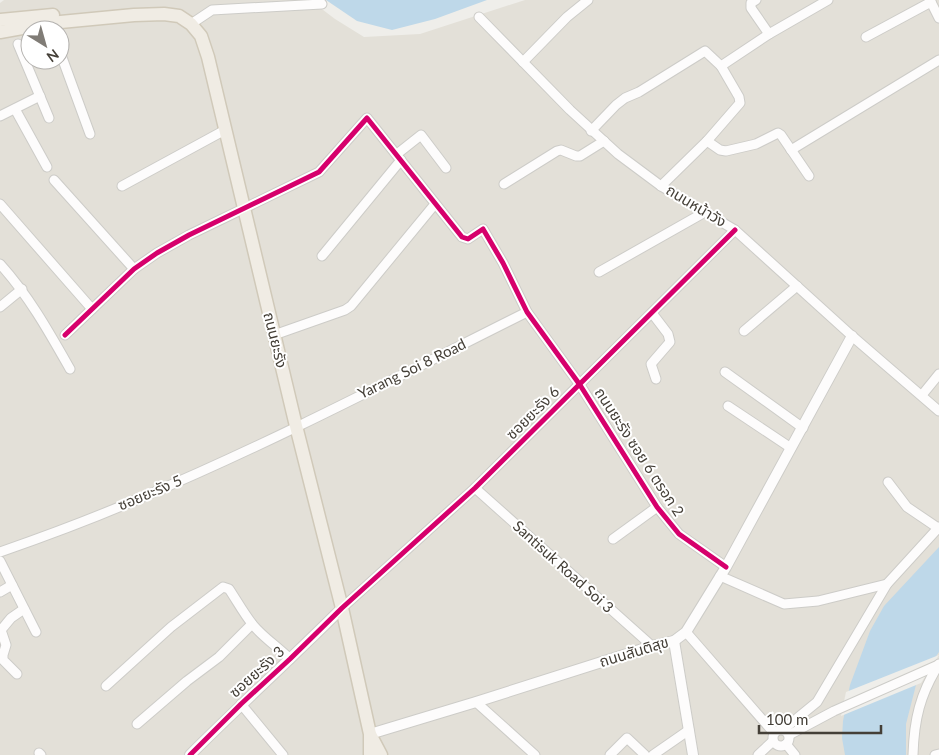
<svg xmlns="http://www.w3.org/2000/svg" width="939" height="755" font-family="Lato,'Noto Sans Thai',sans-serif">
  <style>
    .residential { fill: #e3e0d8; fill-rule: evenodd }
    .water { fill: #bed8e9 }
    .pier { fill: #efeeea }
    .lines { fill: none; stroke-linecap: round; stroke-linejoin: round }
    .minor-casing { stroke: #cdccc8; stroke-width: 11 }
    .tertiary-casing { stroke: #cdccc8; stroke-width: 12 }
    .primary-casing { stroke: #d0c9b9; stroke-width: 15 }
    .minor { stroke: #fdfcfc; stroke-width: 9 }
    .tertiary { stroke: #fdfcfc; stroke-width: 10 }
    .primary { stroke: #f0ece4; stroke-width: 12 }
    .cycleway-casing { stroke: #fff; stroke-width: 8 }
    .cycleway { stroke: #d6006c; stroke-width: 5 }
    .labels { text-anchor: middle; stroke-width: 4; stroke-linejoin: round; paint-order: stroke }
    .street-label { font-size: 15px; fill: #443f37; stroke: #fff }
  </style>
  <rect width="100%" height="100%" fill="#efeeea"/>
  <path class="residential" d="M4,0h306l25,19 29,18 56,-3 105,-34h414v755h-939v-752zM30,30h30v30h-30z"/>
  <g class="water">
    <path d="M326,0h161l-52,19 -43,11 -35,-9z"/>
    <path d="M939,547v105l-23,33 -10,39v31h-61l-3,-17 1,-17 7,-36 20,-54 14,-25z"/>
  </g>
  <path class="pier" d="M939,655l-18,28 -80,33 5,-24z"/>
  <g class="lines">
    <defs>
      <g id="minor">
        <path d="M756,0l-5,3v5l18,26"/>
        <path d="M930,0l9,18"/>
        <path d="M479,17l91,93 48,44 43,32 74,44 117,106 87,75"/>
        <path d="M191,24l21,-14 110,-6"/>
        <path d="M866,37l65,-35"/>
        <path d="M18,44l31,74"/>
        <path d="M60,52l30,82"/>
        <path d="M523,62l44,-45 21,-17"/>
        <path d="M15,109l32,58"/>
        <path d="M0,116l40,-20"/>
        <path d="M591,131l25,-26 9,-7 14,-6 66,-41 16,15"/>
        <path d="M707,141l13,9 6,1 30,-7 22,-11 3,2 28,41"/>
        <path d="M791,150l148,-90"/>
        <path d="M397,154l24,-19 25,33"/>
        <path d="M54,180l80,89"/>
        <path d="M504,184l53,-33 4,-1 15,6h4l24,-15"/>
        <path d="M122,186l103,-56"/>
        <path d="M661,186l46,-45 33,-38 -1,-6 -18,-31 48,-32 59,-34"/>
        <path d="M0,204l92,105"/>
        <path d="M322,256l79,-96"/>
        <path d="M0,264c29,32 49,68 70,105"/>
        <path d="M599,272l106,-60"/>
        <path d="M0,307l22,-18"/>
        <path d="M652,313l16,21 2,8 -19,22 5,15"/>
        <path d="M744,331l53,-45"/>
        <path d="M65,335l69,-66 23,-16 32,-18 130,-63 48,-54 95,119 6,2 15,-10 20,34 24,49 53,73 77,122 22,27 47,33"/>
        <path d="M274,335l71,-25 6,-4 84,-102"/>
        <path d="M725,372l78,56"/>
        <path d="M922,395l17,-21"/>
        <path d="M728,406l63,42"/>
        <path d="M888,482l19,25 31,21"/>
        <path d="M475,488l177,158"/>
        <path d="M613,539l44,-32"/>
        <path d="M0,552c49,-17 97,-35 145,-56 130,-55 256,-121 382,-184"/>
        <path d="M0,561l36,71"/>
        <path d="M720,576l64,28 34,-3 69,-17"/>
        <path d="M0,592l12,-7"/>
        <path d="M342,608l133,-120 260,-258"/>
        <path d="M686,632l88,101"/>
        <path d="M17,674l-14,-14v-5l3,-10 -5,-15 10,-12 13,-9"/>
        <path d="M106,686l65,-59 52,-40 6,2c8,12 15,25 24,36 11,13 25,22 37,34"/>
        <path d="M476,702l59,53"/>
        <path d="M241,704l42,51"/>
        <path d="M137,724l50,-43 32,-24 33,-33"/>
        <path d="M784,729l33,-27 70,-118 52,-57"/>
        <circle cx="781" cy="738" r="8"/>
        <path d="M789,735l45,-24 104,-46"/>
        <path d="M786,744l9,11"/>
        <path d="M39,753l2,2"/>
        <path d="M610,755l17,-17 18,17"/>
        <path d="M653,755l36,-25"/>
        <path d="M758,755l15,-14"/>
        <path d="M913,755c1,-35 7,-61 26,-91"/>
        <path d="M935,755l4,-1"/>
      </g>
      <g id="tertiary">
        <path d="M674,641l19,114"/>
        <path d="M370,734l106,-32 176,-56 22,-5 12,-9 40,-65 126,-231"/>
        <path d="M190,755c50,-50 102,-97 152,-147"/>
      </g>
      <g id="primary">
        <path d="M0,20l53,-5"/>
        <path d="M0,32l50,-9 84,-8 30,-1 15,2 12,8 10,12 7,21 88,369 46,182 28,126v21"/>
        <path d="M371,736l10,19"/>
      </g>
    </defs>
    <use href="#minor" class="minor-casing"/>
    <use href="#tertiary" class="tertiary-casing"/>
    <use href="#primary" class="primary-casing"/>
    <use href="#minor" class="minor"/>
    <use href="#tertiary" class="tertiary"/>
    <use href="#primary" class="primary"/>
    <defs>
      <g id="cycleway">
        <path d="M65,335l69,-66 23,-16 32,-18 130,-63 48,-54 95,119 6,2 15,-10 20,34 24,49 53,73 77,122 22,27 47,33"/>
        <path d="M190,755l51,-51 49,-45 52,-51 133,-120 260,-258"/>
      </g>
    </defs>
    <use href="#cycleway" class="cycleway-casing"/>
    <use href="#cycleway" class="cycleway"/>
  </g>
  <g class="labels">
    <g class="street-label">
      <text transform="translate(696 206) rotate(31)" y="5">ถนนหน้าวัง</text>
      <text transform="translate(275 340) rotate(76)" y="5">ถนนยะรัง</text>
      <text transform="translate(412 369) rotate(-26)" y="5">Yarang Soi 8 Road</text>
      <text transform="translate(533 413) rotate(-45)" y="5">ซอยยะรัง 6</text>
      <text transform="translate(639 452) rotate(57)" y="5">ถนนยะรัง ซอย 6 ตรอก 2</text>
      <text transform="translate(150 493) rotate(-23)" y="5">ซอยยะรัง 5</text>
      <text transform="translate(563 567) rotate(42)" y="5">Santisuk Road Soi 3</text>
      <text transform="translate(634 652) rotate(-17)" y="5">ถนนสันติสุข</text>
      <text transform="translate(257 672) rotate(-42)" y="5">ซอยยะรัง 3</text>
    </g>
  </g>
  <g transform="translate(45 45) rotate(143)"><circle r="24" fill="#ffffff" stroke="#b4b2af"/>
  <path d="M0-4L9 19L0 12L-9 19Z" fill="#807c76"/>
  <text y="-8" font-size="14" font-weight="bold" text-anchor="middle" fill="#443f37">N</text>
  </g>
  <path d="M759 725v8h122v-8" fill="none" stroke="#443f37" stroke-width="2.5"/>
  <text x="766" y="725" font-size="15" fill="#443f37" stroke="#ffffff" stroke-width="4" paint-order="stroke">100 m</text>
</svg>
